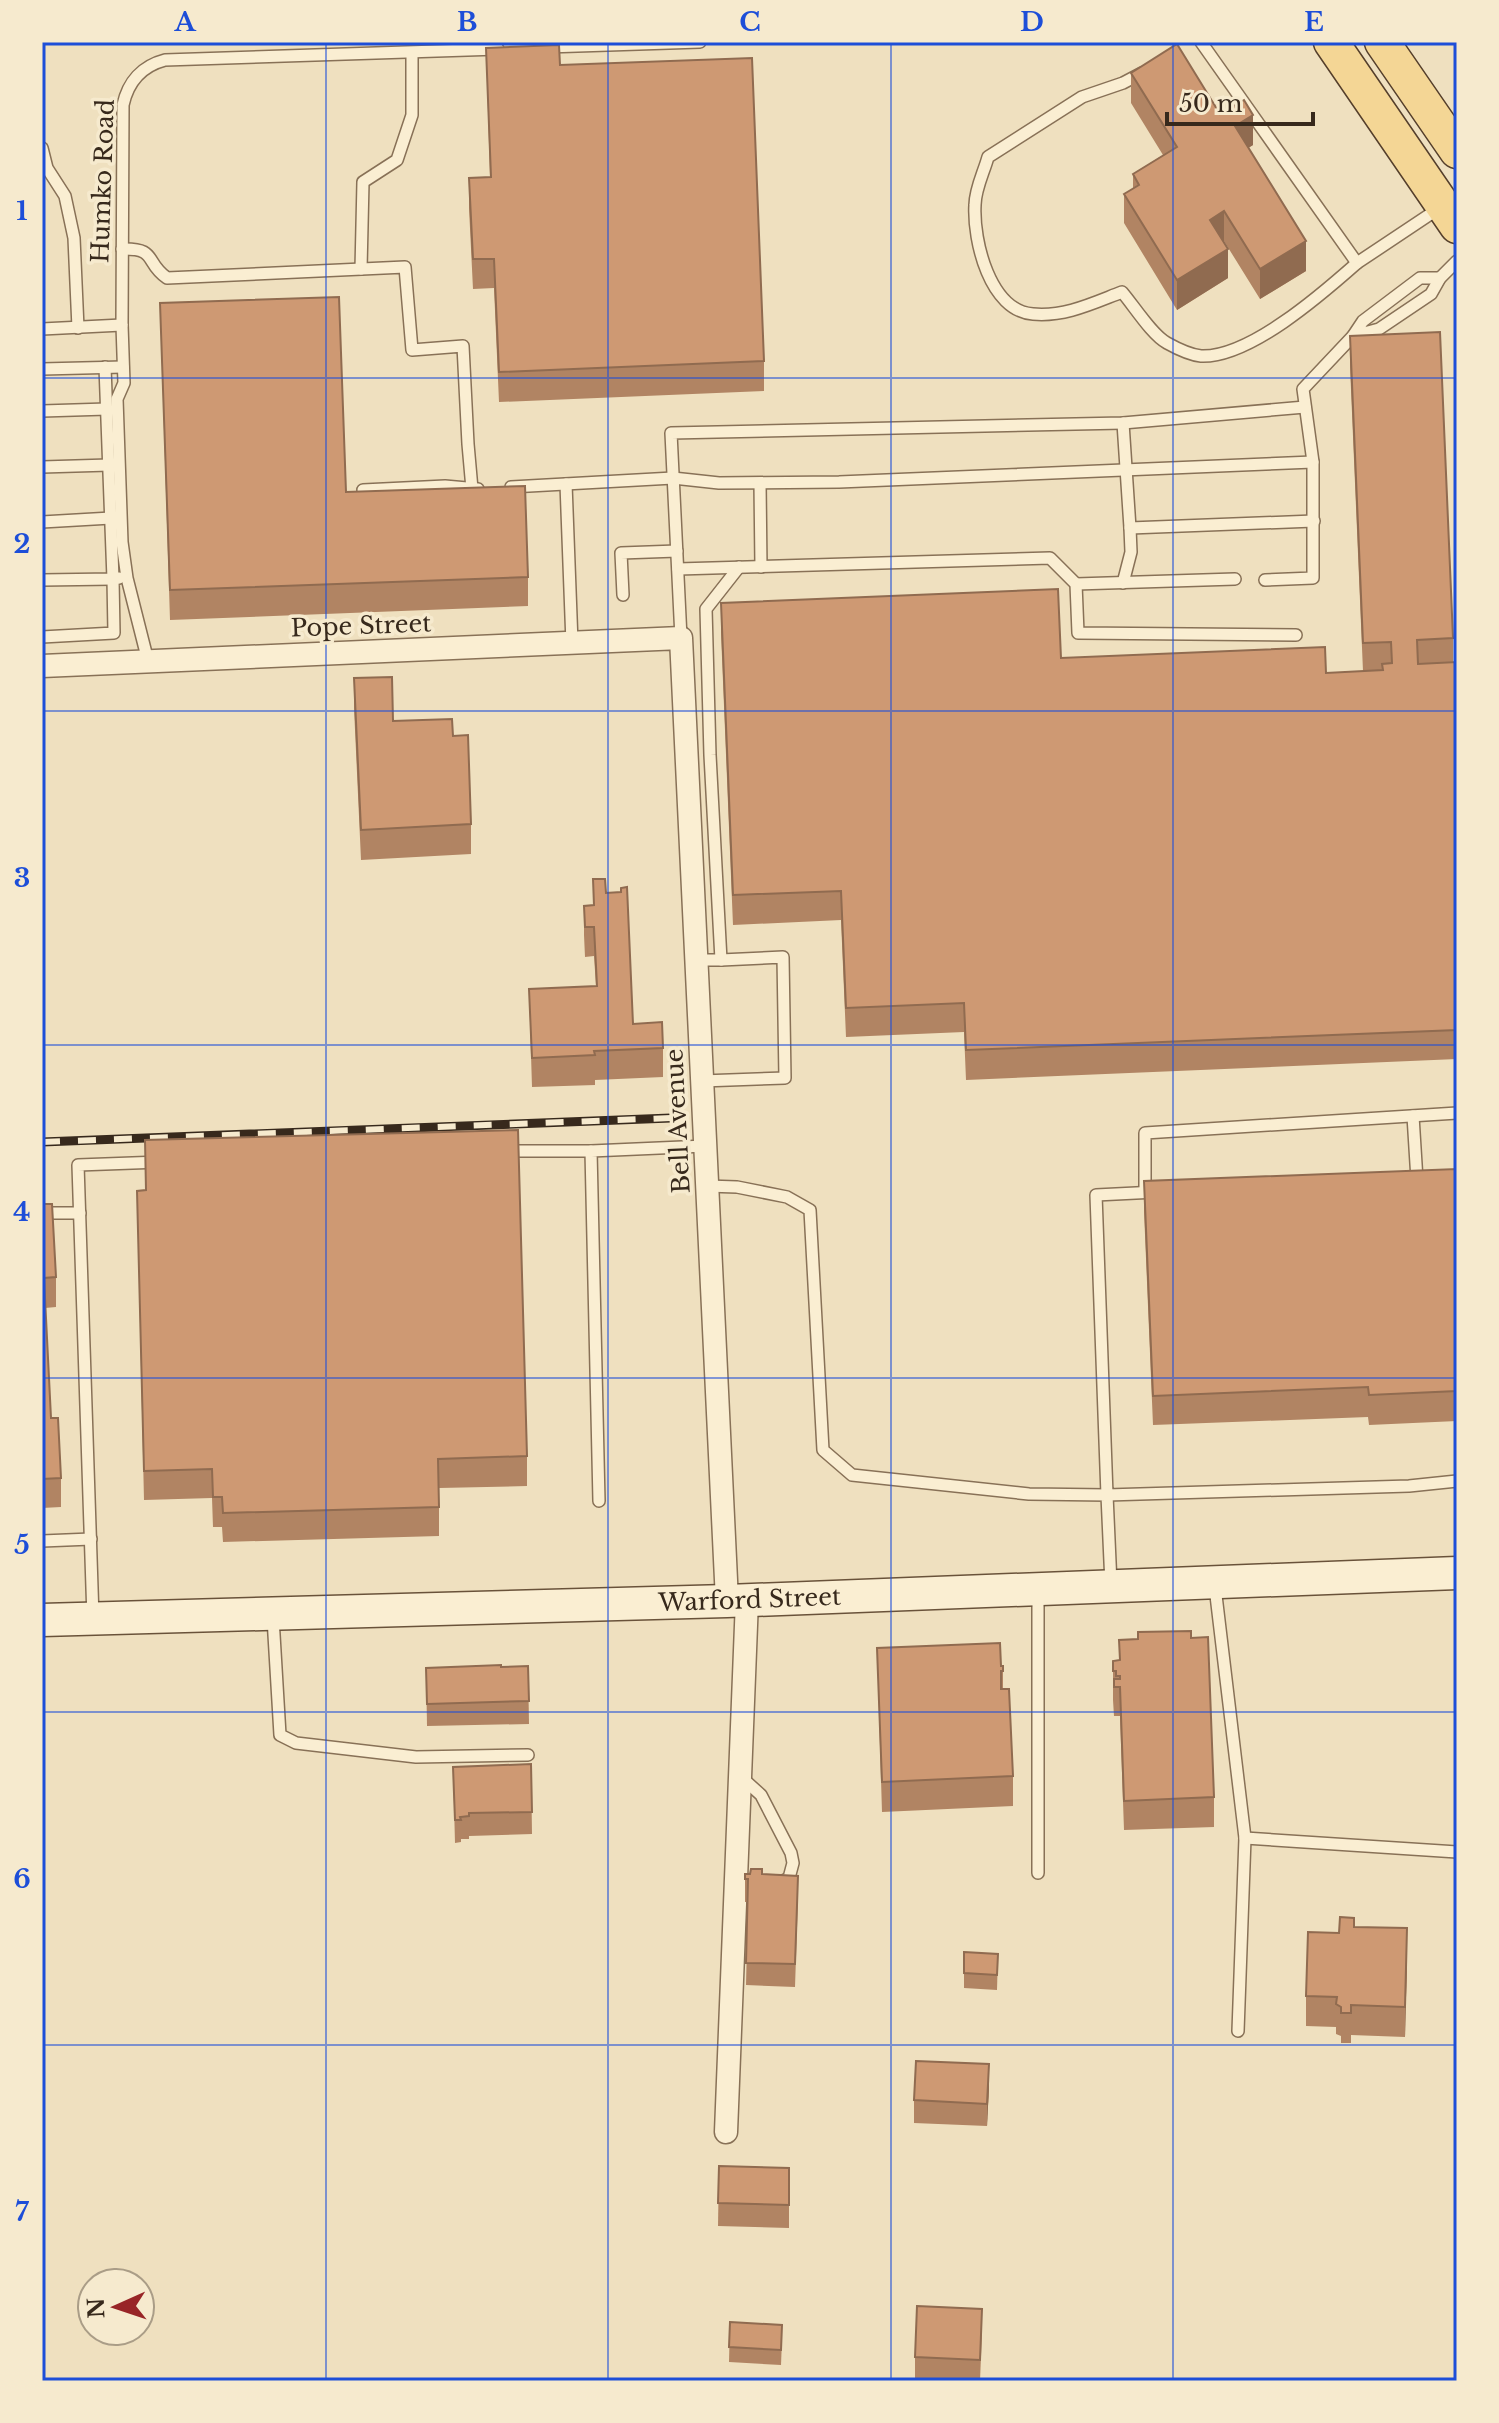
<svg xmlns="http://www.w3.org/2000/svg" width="1499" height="2423" font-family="'Libre Baskerville',serif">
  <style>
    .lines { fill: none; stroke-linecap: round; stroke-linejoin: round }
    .lane-casing { stroke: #887157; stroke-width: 14 }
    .street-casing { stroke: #887157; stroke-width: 25 }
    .secondary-casing { stroke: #69523a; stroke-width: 35 }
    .primary-casing { stroke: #553f2b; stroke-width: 37 }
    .lane { stroke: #faeed2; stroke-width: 11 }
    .street { stroke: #faeed2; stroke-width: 22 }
    .secondary { stroke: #faeed2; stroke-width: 32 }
    .primary { stroke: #f4d695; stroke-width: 34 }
    .rail-casing { stroke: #37291c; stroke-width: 9 }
    .rail { stroke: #f6eace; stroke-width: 6; stroke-dasharray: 18; stroke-linecap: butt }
    .wall { fill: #b18463 }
    .shaded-wall { fill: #906b50 }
    .building { fill: #ce9973; stroke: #906b50; stroke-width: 2 }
    .grid { fill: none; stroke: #1d4ed8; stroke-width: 2; stroke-opacity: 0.55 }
    .labels { text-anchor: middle; stroke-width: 7; stroke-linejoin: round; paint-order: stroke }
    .street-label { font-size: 24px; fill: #37291c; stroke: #f6eace }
    .neatline { fill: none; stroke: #1d4ed8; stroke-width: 3 }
    .grid-label { font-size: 26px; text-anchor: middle; font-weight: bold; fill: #1d4ed8 }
  </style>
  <rect width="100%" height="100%" fill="#efe0bf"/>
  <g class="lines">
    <defs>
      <g id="lane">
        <path d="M1201,42l156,221 84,-56"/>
        <path d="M547,47l153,-5"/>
        <path d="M1142,73l-19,10 -41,14 -94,60c-4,15 -13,32 -13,48 -2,36 15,106 58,109 32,3 60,-11 89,-22 12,14 30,43 45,51 9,5 24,12 34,13 48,2 121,-62 156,-93"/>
        <path d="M42,148l5,20 18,28 9,42 4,90"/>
        <path d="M122,249c36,-1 22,13 45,29l238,-11 7,83 51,-4 5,98 4,45"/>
        <path d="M361,269l2,-87 34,-22 15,-45v-62"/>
        <path d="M42,329l80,-4"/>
        <path d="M1353,336l26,-7 52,-35 9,-16 17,-17"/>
        <path d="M42,369l81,-2"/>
        <path d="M42,411l65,-2"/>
        <path d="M1123,423l7,105 184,-7"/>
        <path d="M42,467l67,-2"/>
        <path d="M760,483l1,84"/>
        <path d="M566,484l6,159"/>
        <path d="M511,487l162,-9 46,5 120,-1 474,-20"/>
        <path d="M363,490l82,-4 33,3"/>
        <path d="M42,522l69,-4"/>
        <path d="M678,569l372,-11 26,26 2,49 218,2"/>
        <path d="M42,580l71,-1 -8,-212"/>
        <path d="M1265,580l48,-2v-116l-10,-73 50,-53 10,-15 57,-43h20"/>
        <path d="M1123,583l8,-31 -1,-24"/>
        <path d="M1076,584l159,-5"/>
        <path d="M623,595l-2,-42 56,-2"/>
        <path d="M42,637l72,-4 -1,-54 6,-1"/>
        <path d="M681,638l-10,-205 452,-10 182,-16"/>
        <path d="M148,661l-21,-83 -5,-36 -5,-143 7,-16 -2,-58 1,-220c5,-23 19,-39 42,-45l333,-11"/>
        <path d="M697,960h24l-11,-205 -4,-146 33,-42"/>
        <path d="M702,1081l83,-3 -2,-121 -62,3"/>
        <path d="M1413,1116l4,64"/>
        <path d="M505,1151h86"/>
        <path d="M707,1186l30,1 50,10 23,13 13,240 29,25 177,19 78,1 4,89"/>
        <path d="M1145,1192v-59l312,-20"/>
        <path d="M1156,1192l-60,3 11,300 302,-9 48,-5"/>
        <path d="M42,1213h38"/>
        <path d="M599,1501l-8,-350 114,-5"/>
        <path d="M42,1541l49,-2"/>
        <path d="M1215,1587l30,251 -7,193"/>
        <path d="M93,1618l-15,-453 82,-3"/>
        <path d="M273,1618l7,117 16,8 120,14 112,-2"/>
        <path d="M740,1776l21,19 30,58 2,10 -4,15 -10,5"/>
        <path d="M1245,1838l212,14"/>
        <path d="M1038,1873v-280"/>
      </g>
      <g id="street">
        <path d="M42,666l639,-28 46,963"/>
        <path d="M726,2132l21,-532"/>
      </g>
      <g id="secondary">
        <path id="s1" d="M42,1620l685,-19 730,-28"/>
      </g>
      <g id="primary">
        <path d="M1331,42l126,184"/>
        <path d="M1382,42l75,109"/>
      </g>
    </defs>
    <use href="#lane" class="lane-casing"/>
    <use href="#street" class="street-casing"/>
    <use href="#secondary" class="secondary-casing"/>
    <use href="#primary" class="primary-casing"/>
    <use href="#lane" class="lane"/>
    <use href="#street" class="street"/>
    <use href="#secondary" class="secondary"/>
    <use href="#primary" class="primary"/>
    <defs>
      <path id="rail" d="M42,1142l629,-24"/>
    </defs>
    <use href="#rail" class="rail-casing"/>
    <use href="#rail" class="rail"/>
  </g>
  <g class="wall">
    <path d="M486,48l74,17 204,296v30l-265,11 -5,-114 -21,1 -4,-81v-30l21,-1z"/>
    <path d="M1131,73l89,41 33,31 -5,3 58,123 -46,28 -36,-58 4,37 -51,32 -53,-87v-29l9,-6v-14l30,-19 -32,-52z"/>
    <path d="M160,303l186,189 182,85v29l-358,14z"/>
    <path d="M1350,336l103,302v25l4,-1v397l-491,21 -2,-48 -118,5 -5,-117 -108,5 -12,-292v-30l340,55 265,15 37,-2 -13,-305z"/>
    <path d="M354,678l39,43 60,15 18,88v30l-110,6 -7,-152z"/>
    <path d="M593,879l13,14 27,131 30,24v29l-68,3v5l-63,2 -3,-98 67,-3 -2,-30 -9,1 -1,-22v-29l9,-1z"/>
    <path d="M145,1140l382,316v30l-88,2v48l-216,6 -1,-15h-9l-1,-29 -68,2 -7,-309 8,-1z"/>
    <path d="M1457,1169v252l-88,4 -1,-8 -215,8 -9,-214v-30z"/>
    <path d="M42,1204l14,73v30l-11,1 6,110 10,60v29l-19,1z"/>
    <path d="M1119,1640l95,157v30l-90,3 -4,-114h-6l-1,-16v-39h6z"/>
    <path d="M877,1648l126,18v23l10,87v30l-131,6z"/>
    <path d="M528,1666l1,58 -102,2 -1,-58z"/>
    <path d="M531,1764l1,70 -63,2v3h-8v3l-6,1 -2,-76z"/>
    <path d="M745,1874h17l36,24 -3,89 -49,-2 2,-83h-3z"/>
    <path d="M1354,1927l53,31 -2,79 -54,-2v8h-10v-7l-5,-2v-7l-30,-1v-30l33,-63z"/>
    <path d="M964,1952l34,2 -1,36 -33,-2z"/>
    <path d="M989,2087l-2,39 -73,-3v-23z"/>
    <path d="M719,2166l70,2v60l-71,-2z"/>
    <path d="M730,2322l52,18 -1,25 -52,-3z"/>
    <path d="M982,2331l-2,50 -65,-1v-23z"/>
  </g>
  <g class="shaded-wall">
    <path d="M1253,115v30l-18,11v-30z"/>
    <path d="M1224,211v30l-14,8v-29z"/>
    <path d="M1306,241v30l-46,28v-30z"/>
    <path d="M1228,249v29l-51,32v-30z"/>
    <path d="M1407,1928v30l-2,79v-30z"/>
    <path d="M989,2064v23l-2,39v-22z"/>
  </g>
  <g class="building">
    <path d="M1177,44l43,70 24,-14 9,15 -18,11 71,115 -46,28 -36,-58 -14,9 18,29 -51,31 -53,-86 15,-9 -6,-11 44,-27 -46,-74z"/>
    <path d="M559,45l1,20 192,-7 12,303 -265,11 -5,-113h-21l-4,-81 22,-1 -5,-129z"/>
    <path d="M339,297l7,195 179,-6 3,91 -358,13 -10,-287z"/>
    <path d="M1440,332l13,306 -36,2 1,24 39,-2v368l-491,20 -2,-47 -118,5 -5,-117 -108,4 -12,-292 337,-14 3,69 264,-11 1,26 57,-3 -1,-6 10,-1 -1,-21 -28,1 -13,-307z"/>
    <path d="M392,677l1,44 59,-2 1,17 15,-1 3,89 -110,6 -7,-152z"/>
    <path d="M593,879h12l1,14 15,-1v-4l6,-1 6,137 29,-2 1,26 -69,3 1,4 -63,3 -3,-69 68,-3 -3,-59h-9l-1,-21 10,-1z"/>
    <path d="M518,1130l9,326 -89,3 1,48 -216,6 -1,-16h-9l-1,-28 -68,2 -7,-280 9,-1 -1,-50z"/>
    <path d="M1457,1169v222l-88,4 -1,-8 -215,9 -9,-215z"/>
    <path d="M42,1204h10l4,73 -12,1 7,140h7l3,60 -19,1z"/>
    <path d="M1191,1631v7l17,-1 6,160 -90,4 -4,-114h-6v-8h6v-3h-4v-5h-3v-10l7,-1 -1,-20 19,-1v-7z"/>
    <path d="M1000,1643l1,23h2v5h-2v18h8l4,87 -131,6 -5,-134z"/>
    <path d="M501,1665v2l27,-1 1,35 -102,3 -1,-36z"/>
    <path d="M531,1764l1,48 -63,1v3l-9,1 1,3h-6l-2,-53z"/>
    <path d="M751,1869h11v5l36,2 -3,88 -49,-1 2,-84h-3v-5h5z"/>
    <path d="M1340,1917l14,1v9l53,1 -2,79 -54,-2v8h-10v-6l-5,-3 1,-7 -31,-1 2,-64 31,1z"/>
    <path d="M964,1952l34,2 -1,21 -33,-2z"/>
    <path d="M916,2061l73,3 -2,40 -73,-4z"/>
    <path d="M719,2166l70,2v37l-71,-2z"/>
    <path d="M917,2306l65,3 -2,51 -65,-3z"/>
    <path d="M730,2322l52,3 -1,25 -52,-3z"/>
  </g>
  <path class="grid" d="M326,42v2339M608,42v2339M891,42v2339M1173,42v2339M42,378h1415M42,711h1415M42,1045h1415M42,1378h1415M42,1712h1415M42,2045h1415"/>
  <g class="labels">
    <g class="street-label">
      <text transform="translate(103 181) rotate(-88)" y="8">Humko Road</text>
      <text transform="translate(361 626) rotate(-2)" y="8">Pope Street</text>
      <text transform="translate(678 1121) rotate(-93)" y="8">Bell Avenue</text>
      <text dy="8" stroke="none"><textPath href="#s1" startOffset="708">Warford Street</textPath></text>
    </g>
  </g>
  <rect width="1499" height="2423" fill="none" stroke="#f6eace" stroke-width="88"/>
  <g transform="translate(116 2307) rotate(267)"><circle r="38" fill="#f6eace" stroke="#aa9d87" stroke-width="2"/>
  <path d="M0-6L14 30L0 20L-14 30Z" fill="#982527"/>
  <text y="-12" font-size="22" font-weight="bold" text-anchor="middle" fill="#37291c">N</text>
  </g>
  <path d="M1167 112v12h146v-12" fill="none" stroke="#37291c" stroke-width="4"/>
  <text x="1179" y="112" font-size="24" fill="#37291c" stroke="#f6eace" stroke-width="6" paint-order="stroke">50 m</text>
  <rect x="44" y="44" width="1411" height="2335" class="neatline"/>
  <g class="grid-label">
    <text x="185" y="31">A</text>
    <text x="467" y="31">B</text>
    <text x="750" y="31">C</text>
    <text x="1032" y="31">D</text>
    <text x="1314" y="31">E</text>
    <text x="22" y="220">1</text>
    <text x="22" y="553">2</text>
    <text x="22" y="887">3</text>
    <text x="22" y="1221">4</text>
    <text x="22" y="1554">5</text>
    <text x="22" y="1888">6</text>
    <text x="22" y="2221">7</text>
  </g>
</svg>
